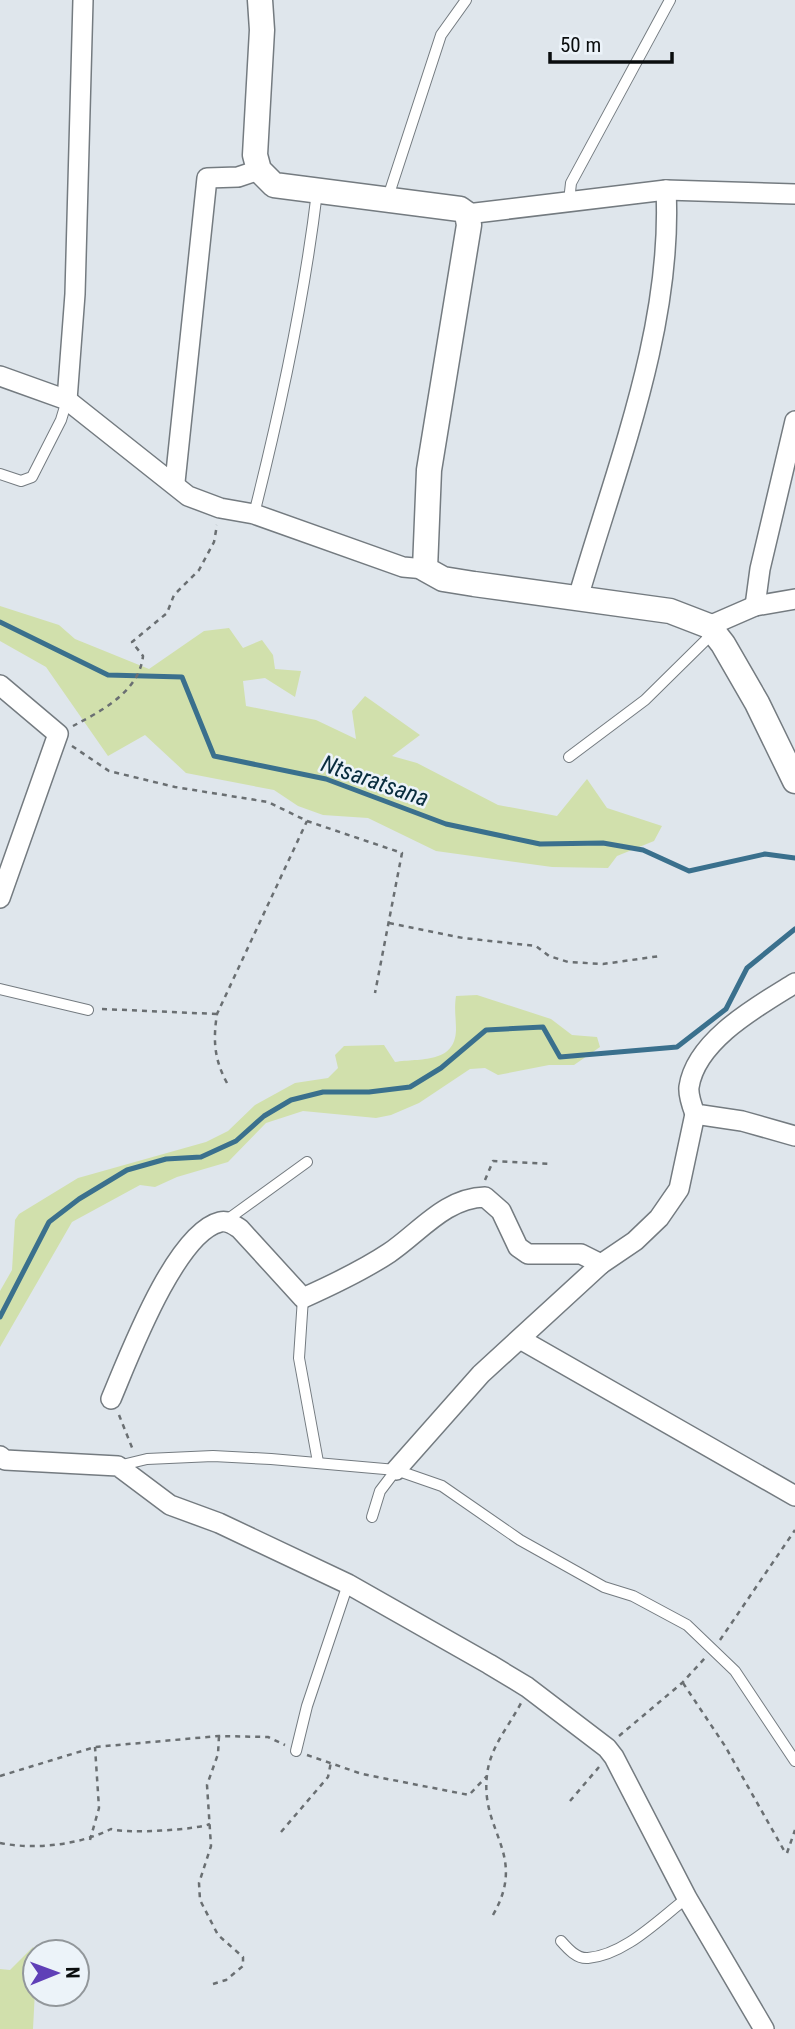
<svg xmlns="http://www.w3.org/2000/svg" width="795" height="2029" font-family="'Roboto Condensed',sans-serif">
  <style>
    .green { fill: #d1e0ac }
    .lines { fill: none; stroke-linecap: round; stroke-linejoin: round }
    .stream { stroke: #3a708d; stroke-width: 5 }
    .service-casing { stroke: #747b80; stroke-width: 12 }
    .minor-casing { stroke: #747b80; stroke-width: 22 }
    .tertiary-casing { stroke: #747b80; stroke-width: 27 }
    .path { stroke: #6a6f72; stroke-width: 2.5; stroke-dasharray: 5 5; stroke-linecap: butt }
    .service { stroke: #fff; stroke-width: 10 }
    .minor { stroke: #fff; stroke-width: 19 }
    .tertiary { stroke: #fff; stroke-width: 24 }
    .labels { text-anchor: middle; stroke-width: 5; stroke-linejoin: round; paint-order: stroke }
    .water-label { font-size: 24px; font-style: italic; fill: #092d3e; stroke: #ecf3f9 }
  </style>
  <rect width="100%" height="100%" fill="#dfe6ec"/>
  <g class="green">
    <path d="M0,606l59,19 16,14 74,30 55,-38 25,-3 14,20 19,-8 11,15 2,14 26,2 -6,26 -30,-19 -22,3 3,25 70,14 40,19 -4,-28 13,-15 55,39 -28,21 25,7 81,42 59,11 30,-37 20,29 55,18 -8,15 -37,15 -9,12 -56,-1 -116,-16 -68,-33 -45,-3 -25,-9 -24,-16 -88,-17 -41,-38 -37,21 -62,-89 -46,-26z"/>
    <path d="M477,995l74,24 21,16 25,2 3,10 -26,18h-25l-51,10 -13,-7 -15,1 -51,34 -28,12 -15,3 -73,-7 -37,12 -38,39 -51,15 -22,10 -15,-2 -68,37 -72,125v-56l12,-21 3,-50 4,-6 59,-36 128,-36 22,-11 27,-26 40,-22 33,-5 10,-10 -3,-13 9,-9 40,-1 11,17c25,-4 60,2 61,-32 0,-12 -2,-21 0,-34z"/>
    <path d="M33,1947l4,5 -4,77h-33v-60l10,1z"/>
  </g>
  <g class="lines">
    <g class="stream">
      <path d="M0,622l108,53 74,2 32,79 112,23 120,45 94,20 63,-1 40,7 46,21 76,-17 30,4"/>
      <path d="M0,1317l49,-95 30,-23 48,-29 39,-11 35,-2 35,-16 28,-25 27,-16 32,-8h46l41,-5 31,-19 45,-38 57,-3 17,30 117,-10 49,-38 21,-41 48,-39"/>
    </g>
    <defs>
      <g id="service">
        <path d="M387,200l54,-165 25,-35"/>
        <path d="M569,201l2,-18 99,-183"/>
        <path d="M0,474l21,7 11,-4 29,-57 6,-20"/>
        <path d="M254,514c27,-107 50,-213 63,-322"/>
        <path d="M569,757l76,-57 69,-68"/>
        <path d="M0,989l88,21"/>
        <path d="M224,1222l83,-60"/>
        <path d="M303,1298l-4,60 19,104"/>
        <path d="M118,1466l29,-7 66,-3 58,3 125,11 46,16 78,54 84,47 29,9 54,29 48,46 60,90"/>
        <path d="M372,1517l8,-26 16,-21"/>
        <path d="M296,1751l11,-45 41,-122"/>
        <path d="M561,1941c7,8 16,18 27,17 37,-3 71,-39 99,-60"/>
      </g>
      <g id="minor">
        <path d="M467,214l199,-24 129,4"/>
        <path d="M0,376l67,24 121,96 32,12 34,6 149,53 22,2"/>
        <path d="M67,400l8,-106 8,-294"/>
        <path d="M175,482l32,-304 31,-1 21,-7"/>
        <path d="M578,598c38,-131 95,-270 88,-408"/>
        <path d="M755,606l5,-37 35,-148"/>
        <path d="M709,626l46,-20 40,-7"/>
        <path d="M0,685l58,49 -58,164"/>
        <path d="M795,983c-37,23 -99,57 -106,104 -1,8 3,19 6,27l47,7 53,15"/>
        <path d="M520,1339l275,157"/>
        <path d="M111,1399c17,-40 64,-166 109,-177 8,-2 14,3 20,7l63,69c29,-13 59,-27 86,-45 31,-21 56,-55 96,-56l16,14 17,36 10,7h53l20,10"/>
        <path d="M0,1456l5,4 113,6 52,39 49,18 129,61 141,80 38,23 80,61 7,9 73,141 77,131"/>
        <path d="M396,1470l85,-96 120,-110 34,-23 24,-23 20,-29 16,-75"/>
      </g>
      <path id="tertiary" d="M260,0l2,30 -7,125 4,15 15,15 186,24 7,5 2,11 -40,245 -4,99 18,10 31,5 196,27 39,15 14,18 34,59 38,78"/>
    </defs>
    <use href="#service" class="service-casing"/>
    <use href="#minor" class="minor-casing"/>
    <use href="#tertiary" class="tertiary-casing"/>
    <g class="path">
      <path d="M73,726c28,-15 66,-34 70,-70l-11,-14 35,-29 7,-18 25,-25 15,-28 3,-17"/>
      <path d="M72,746l37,25 66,16 93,15 39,19 95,32 -27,140"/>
      <path d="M389,923l74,15 73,8 13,10 19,6 35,2 57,-8"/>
      <path d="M102,1009l115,5"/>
      <path d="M227,1083c-13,-24 -14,-43 -10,-69l90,-193"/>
      <path d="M485,1180l8,-19 57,3"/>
      <path d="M119,1415l14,35"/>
      <path d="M720,1640l75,-110"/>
      <path d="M683,1683l42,63 61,108"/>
      <path d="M619,1736l63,-53 23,-25"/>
      <path d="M307,1755l55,19 107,21 18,-19"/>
      <path d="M0,1776l95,-29 124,-11 49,1 17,8"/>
      <path d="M570,1801l29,-34"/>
      <path d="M281,1832l47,-55 3,-15"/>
      <path d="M90,1840l9,-32 -4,-61"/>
      <path d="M0,1843c35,7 79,2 111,-14 13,5 85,1 99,-5"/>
      <path d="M787,1853l8,-23"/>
      <path d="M493,1915c35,-61 -13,-83 -6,-140 3,-28 21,-47 34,-72"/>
      <path d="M213,1984l13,-4 17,-14v-9l-25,-22 -18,-35 -1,-17 12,-37 -4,-61 11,-31 1,-18"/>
    </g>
    <use href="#service" class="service"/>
    <use href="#minor" class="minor"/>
    <use href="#tertiary" class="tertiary"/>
  </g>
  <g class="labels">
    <g class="water-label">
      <text transform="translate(375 781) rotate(19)" y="8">Ntsaratsana</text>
    </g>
  </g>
  <g transform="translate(56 1973) rotate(89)"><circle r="33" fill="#ecf3f9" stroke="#92979b" stroke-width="2"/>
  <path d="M0-5L12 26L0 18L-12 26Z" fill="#5f3fb7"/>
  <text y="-10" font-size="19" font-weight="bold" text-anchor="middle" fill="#0a0d0e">N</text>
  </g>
  <path d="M550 52v10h122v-10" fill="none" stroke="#0a0d0e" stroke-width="3.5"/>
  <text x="560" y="52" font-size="21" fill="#0a0d0e" stroke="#ecf3f9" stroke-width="5" paint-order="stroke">50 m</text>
</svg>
